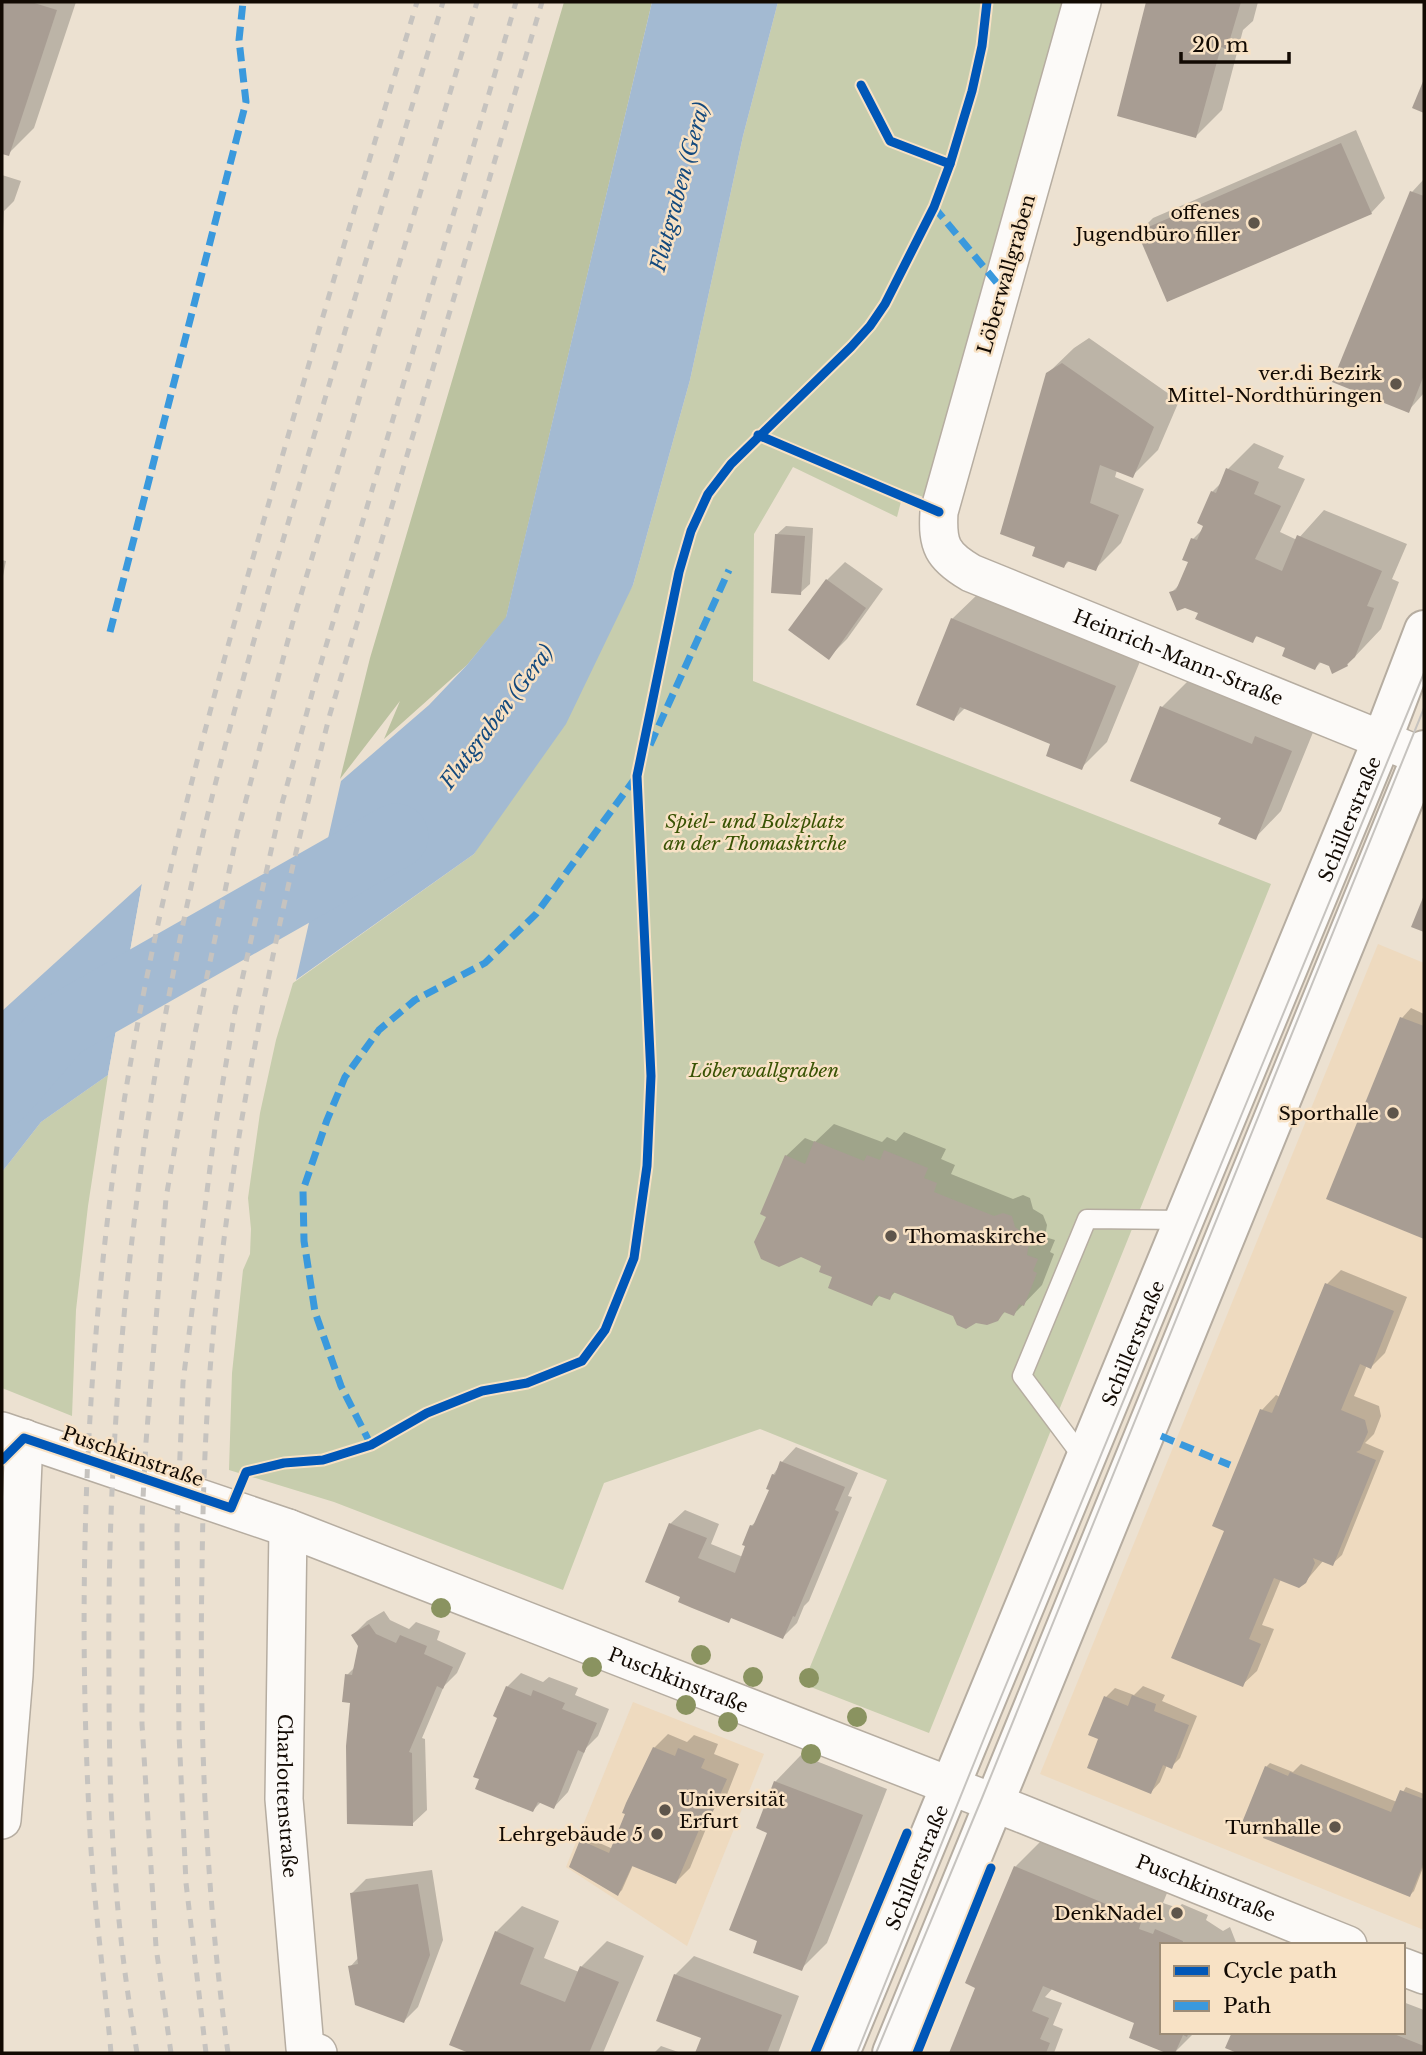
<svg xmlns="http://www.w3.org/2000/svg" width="1426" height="2055" font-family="'Libre Baskerville',serif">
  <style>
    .built { fill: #eedabf }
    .green { fill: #c7cdad }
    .forest { fill: #bbc2a0 }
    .water { fill: #a3bad2 }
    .pier { fill: #ece1d1 }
    .shadow { fill: #0003 }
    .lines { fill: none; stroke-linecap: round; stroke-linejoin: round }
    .river { stroke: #a3bad2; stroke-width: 65 }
    .building { fill: #a89d93 }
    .service-casing { stroke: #b6ada1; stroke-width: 21 }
    .minor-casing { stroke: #b6ada1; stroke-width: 40 }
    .secondary-casing { stroke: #b6ada1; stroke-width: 42 }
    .service { stroke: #fcfaf8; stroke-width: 18 }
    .minor { stroke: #fcfaf8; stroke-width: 37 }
    .secondary { stroke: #fcfaf8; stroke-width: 38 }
    .tram { stroke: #c6c3bf; stroke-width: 2 }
    .rail { stroke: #c6c3bf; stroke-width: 5; stroke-dasharray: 9 9; stroke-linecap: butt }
    .quiet { stroke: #3a99dd; stroke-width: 7; stroke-dasharray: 14 7; stroke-linecap: butt }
    .cycleway-casing { stroke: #f8e2c5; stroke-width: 13 }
    .cycleway { stroke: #0057b8; stroke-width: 9 }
    .tree { fill: #8a9360 }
    .poi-dot { fill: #5e554b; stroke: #f8e2c5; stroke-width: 2.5 }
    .labels { text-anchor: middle; stroke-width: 5; stroke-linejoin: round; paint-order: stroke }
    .poi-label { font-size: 19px; fill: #120a03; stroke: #f8e2c5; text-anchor: end }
    .street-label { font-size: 19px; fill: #120a03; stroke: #f8e2c5 }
    .park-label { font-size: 19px; font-style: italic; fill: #395304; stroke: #f8e2c5 }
    .water-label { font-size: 21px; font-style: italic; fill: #13497d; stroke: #f8e2c5 }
  </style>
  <rect width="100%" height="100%" fill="#ece1d1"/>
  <g class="built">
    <path d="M1378,944l46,19v967l-384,-156z"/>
    <path d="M633,1702l131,52 -77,192 -121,-79z"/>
  </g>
  <g class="green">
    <path d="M778,2h284l-136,496 -22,-8 -7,27 -104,-50 -39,67 -1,147 518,203 -342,849 -126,-49 84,-204 -127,-51 -156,54 -41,107 -229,-88 -105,-32 3,-97 11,-103 7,-16 1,-25 -3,-31 12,-85 16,-73 17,-57 181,-129 159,-269 57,-205 53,-244z"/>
    <path d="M108,1075l-20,131 -12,104 -4,106 -70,-28v-216l39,-50z"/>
  </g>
  <path class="forest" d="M564,2h88l-146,616 -39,47 -83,74 16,-38 -60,78 30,-121z"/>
  <g class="water">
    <path d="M652,2h126l-35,134 -53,244 -57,205 -67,139 -92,130 -178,126 45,-199 88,-76 38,-40 39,-48z"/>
    <path d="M142,884l-34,191 -67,47 -39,50v-161z"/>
  </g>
  <g class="pier">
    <path d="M339,779l-46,204 44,-202z"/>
    <path d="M145,883l-33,190 -4,2 34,-191z"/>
  </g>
  <g class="shadow">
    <path d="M2,2h74l-42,126 -26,26 -6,-2z"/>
    <path d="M1148,2h110l-5,19 -10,9 -21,80 -26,26 -77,-21z"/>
    <path d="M1356,130l29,68 -14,15 -232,19 14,-14z"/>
    <path d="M2,175l19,6 -7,20 -10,10 -2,41z"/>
    <path d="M1424,179v214l-16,18 4,-219z"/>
    <path d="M1089,338l90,63 -21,49 -26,26 -15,-6 -2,7 29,12 -23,54 -26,26 -25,-9 -6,6 -27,-20 10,-172 27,-26z"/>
    <path d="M1254,443l30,13 -6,12 27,11 -25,53 17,8 27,-30 83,34 -15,35 7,3 -18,47 -34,36 -17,-1 -8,-3 -7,7 -27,-21 -30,-12 -6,6 -81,-48 10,-10 9,-22 3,-22 11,-11 8,-36 10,-10 6,-13z"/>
    <path d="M786,526l27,2 -3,56 -10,9 -24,-58z"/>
    <path d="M2,560l4,1 -4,20z"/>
    <path d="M845,562l38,27 -36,50 -19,19 -1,-78z"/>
    <path d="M979,593l162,66 -34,83 -26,26 -28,-25 -88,-35 -11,11 -2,-100z"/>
    <path d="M1188,681l88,36 6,-6 34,14 -35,86 -26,27 -32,-21 -61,-110z"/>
    <path d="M1411,1008l13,6v223l-96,-39 74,-180z"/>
    <path d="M834,1124l48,18 5,-5 9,4 8,-9 42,17 -5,10 14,6 -4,9 62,25 10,-4 7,3 3,11 10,6 4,10 -2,12 10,3 -5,12 4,2 -12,31 -28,29 -8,-3 -9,8 -101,-28 -7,7 -9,-3 -8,9 -37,-28 -66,-60 17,-60 19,-18 10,4z"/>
    <path d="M1341,1270l66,27 -22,56 -14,14 -4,-2 -13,31 25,10 2,10 -7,18 -9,9 19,8 -42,104 -10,9 -9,-3 -18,21 -24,-3 -19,46 12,4 -17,42 -15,14 -16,-155 36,-120 14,-15 4,2 47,-113z"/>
    <path d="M796,1447l62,26 -10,23 4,1 -43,104 -5,5 -7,17 -14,14 -51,-20 -3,3 -59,-96 15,-14 34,14 -8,20 32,13 8,-31 7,-6 13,-31 2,-14 9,-13z"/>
    <path d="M384,1611l6,9 19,9 7,-7 24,9 -3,9 29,13 -9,20 -13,13 -22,52 3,1 2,71 -15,14 -61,-123 -4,-26 9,-9 3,-21 -6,-10 14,-14z"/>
    <path d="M521,1673l22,9 6,-5 29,11 -3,7 34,14 -11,27 -12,12 -18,44 -14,15 -12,-6 -9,9 -33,-93 7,-30z"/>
    <path d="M1143,1686l22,9 -3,6 35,15 -17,42 -9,9 -4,-2 -7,17 -9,10 -50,-54 5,-41 9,-9 19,7z"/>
    <path d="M668,1734l19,8 7,-7 24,9 -4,10 25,10 -13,33 -12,12 -24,59 -14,14 -43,-17 -11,25 -4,4 -36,-53 4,-4 27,12 41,-101z"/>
    <path d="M801,1755l86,34 -60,154 -26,26 -42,-29 16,-158z"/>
    <path d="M1270,1763l23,9 8,-8 96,38 9,-15 18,7v71l-10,26 -4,4 -144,-128z"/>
    <path d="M1041,1841l126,52 -4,10 15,5 4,-4 26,11 -2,5 17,11 7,-4 7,18h-75v87h33l-21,21 -43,-16 5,-15 -83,-34 -8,9 17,6 -9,22 10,4 -9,24h-103l26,-64 38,-122z"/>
    <path d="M432,1870l11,70 -25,67 -14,14 -54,-54 9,-10 -7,-64 14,-14z"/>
    <path d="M522,1906l37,15 -15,37 35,14 2,-5 26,-26 37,15 -41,97h-129l-23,-9 45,-112z"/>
    <path d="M694,1956l105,40 -21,57h-81l7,-16 -29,-62z"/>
    <path d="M1403,2002l21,8v43h-182l-15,-6 6,-15h170z"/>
    <path d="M661,2046l20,7h-27z"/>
  </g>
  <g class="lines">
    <path class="river" d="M2,1094l59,-68 335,-190"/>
  </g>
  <g class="building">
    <path d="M2,2h29l26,8 -48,146 -7,-2z"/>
    <path d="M1146,2h95l-14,47 -6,-2 -25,91 -79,-22z"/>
    <path d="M1424,79v34l-12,-5z"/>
    <path d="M1341,143l31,71 -205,88 -30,-70z"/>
    <path d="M1410,191l14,5v179l-15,38 -77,-31z"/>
    <path d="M1062,363l92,64 -21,51 -33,-13 -10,38 29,12 -23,56 -29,-10 -3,7 -32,-12 3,-9 -35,-13 46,-161z"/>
    <path d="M1226,468l33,14 -5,12 27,12 -26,53 27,12 15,-36 85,36 -15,35 7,2 -19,49 -8,7 1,2 -16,8 -3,-8 -10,-4 -4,8 -33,-14 3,-8 -29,-12 -3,7 -58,-24 3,-6 -13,-5 -8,3 -8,-19 7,-2 12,-28 -6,-2 9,-22 6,2 6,-14 -6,-3 14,-32 5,2z"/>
    <path d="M775,534l30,2 -4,59 -30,-2z"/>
    <path d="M826,579l40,29 -37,52 -41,-30z"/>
    <path d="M951,618l165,68 -34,84 -36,-14 4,-12 -90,-37 -6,14 -38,-16z"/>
    <path d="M1160,706l92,38 3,-8 37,15 -36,89 -38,-16 3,-6 -91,-37z"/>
    <path d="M1424,895v37l-13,-5z"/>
    <path d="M1400,1017l24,9v213l-98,-40z"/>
    <path d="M814,1141l50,20 3,-6 13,5 4,-10 44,18 -4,10 13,5 -3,9 60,24 9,-3 9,3 3,11 10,7 4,10 -2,11 11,4 -5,12 4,2 -13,33 -5,-2 -5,12 -10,-4 -6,9 -11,4 -11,-2 -10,6 -9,-4 -4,-9 -60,-24 -3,8 -14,-5 -4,11 -44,-18 4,-11 -13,-5 2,-6 -20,-9 -22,10 -18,-8 -7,-17 12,-25 -6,-3 25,-59 20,9z"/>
    <path d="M1325,1283l69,28 -23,58 -11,-5 -19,46 24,10 3,12 -8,18 -4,2 20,8 -43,106 -20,-8 2,5 -4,10 -5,10 -7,5 -25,-10 -25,61 12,5 -18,43 -72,-29 53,-127 -12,-5 48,-117 12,4z"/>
    <path d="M780,1461l65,26 -10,23 4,2 -44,105 -2,-1 -10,23 -52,-21 -2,5 -37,-15 -14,-6 2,-5 -35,-15 24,-59 38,15 -9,20 37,15 10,-27 -3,-1 8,-20 3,1 16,-36 -3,-1 6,-15 3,1z"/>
    <path d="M369,1624l7,10 20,9 4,-8 27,11 -3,8 29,13 -10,22 -6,-3 -28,66 3,1 1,73 -66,-2 -1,-78 4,-43 -8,-1 3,-28 7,1 6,-29 -7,-11z"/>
    <path d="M506,1686l25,10 2,-6 32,13 -3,6 35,14 -13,30 -6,-3 -24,59 -16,-7 -5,10 -58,-23 4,-10 -6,-2 24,-59 -4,-2z"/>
    <path d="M1132,1695l24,9 -2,7 35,14 -17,44 -9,-4 -12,29 -64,-26 11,-29 -10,-4 16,-39 24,10z"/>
    <path d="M653,1747l22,9 3,-8 27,11 -4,9 26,11 -15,34 -5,-2 -31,73 -44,-18 -14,30 -49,-29 11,-27 29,13 16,-39 -3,-1 4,-10z"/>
    <path d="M1265,1766l23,10 2,-4 101,40 9,-22 24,9v63l-14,35 -147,-59 1,-3 -23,-10z"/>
    <path d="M774,1781l89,34 -61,156 -49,-18 4,-12 -28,-11 38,-97 -11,-5z"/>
    <path d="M1014,1866l128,53 -3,10 14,5 2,-5 28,12 -1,4h-20v87h27l-2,5 -4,-2 -8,18h-9l-37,-15 5,-15 -91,-37 -11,25 17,7 -9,21 10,4 -4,10h-97l26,-65 -10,-5z"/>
    <path d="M418,1884l12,71 -26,68 -49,-18 -7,-39 10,-2 -8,-71z"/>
    <path d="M495,1931l39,17 -14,36 45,18 15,-36 39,16 -30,71h-120l-20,-8z"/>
    <path d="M674,1974l108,41 -15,38h-72l6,-15 -45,-17z"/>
    <path d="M1232,2032h157l35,14v7h-187l-12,-5z"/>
  </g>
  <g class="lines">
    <defs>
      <path id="service" d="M1084,1459l-62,-83 65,-157 97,1"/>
      <g id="minor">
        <path id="s1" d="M1082,2l-143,510c-2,33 3,44 32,61l453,184"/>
        <path id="s2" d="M2,1431l286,97 732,285 328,132"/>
        <path id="s3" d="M288,1528l-4,271 21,249 13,5"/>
        <path d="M2,1820l12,-145 10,-237"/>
        <path d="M1403,1967l21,8"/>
      </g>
      <g id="secondary">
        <path id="s4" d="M840,2053l542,-1313 42,-110"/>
        <path d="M892,2053l532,-1303"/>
      </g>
    </defs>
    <use href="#service" class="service-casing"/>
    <use href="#minor" class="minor-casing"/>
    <use href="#secondary" class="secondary-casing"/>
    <use href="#service" class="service"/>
    <use href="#minor" class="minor"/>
    <use href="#secondary" class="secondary"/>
    <g class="tram">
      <path d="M857,2053l130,-322 437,-1058"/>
      <path d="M876,2053l106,-255 442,-1090"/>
    </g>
    <g class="rail">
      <path d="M111,2053c-7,-80 -19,-160 -22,-241 -10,-196 -5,-393 18,-588 28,-244 92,-482 161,-718 48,-168 98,-336 149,-504"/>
      <path d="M137,2053c-6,-38 -12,-76 -16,-114 -10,-87 -12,-176 -12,-263 -3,-278 28,-554 90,-825 31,-133 70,-264 109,-395 45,-152 90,-303 135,-454"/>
      <path d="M171,2053l-15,-106 -14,-223v-207l4,-75 20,-244 29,-165 42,-199 55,-209 185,-623"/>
      <path d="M206,2053l-20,-170 -7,-149 -2,-206 6,-146 32,-254 20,-117 45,-200 33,-121 203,-688"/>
      <path d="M228,2053c-22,-159 -29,-320 -26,-481 1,-97 5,-195 17,-292 22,-191 63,-379 111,-566l212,-712"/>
    </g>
    <g class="quiet">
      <path d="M934,207l68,82"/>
      <path d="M110,632l136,-530 -7,-62 4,-38"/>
      <path d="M650,745l79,-175"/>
      <path d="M1161,1436l69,29"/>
      <path d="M371,1445l-30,-59 -26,-74 -11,-71 -1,-51 24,-70 18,-43 34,-47 36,-30 70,-37 51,-49 100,-137"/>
    </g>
    <defs>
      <g id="cycleway">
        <path d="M861,85l29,56 60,23"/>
        <path d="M758,435l181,77"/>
        <path d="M2,1460l22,-22 207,70 15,-36 38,-9 39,-3 48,-15 56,-32 55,-22 45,-8 55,-22 23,-31 29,-72 13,-92 4,-90 -14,-300 42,-204 12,-41 17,-37 23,-30 120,-117 19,-21 15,-22 49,-97 16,-43 22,-73 10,-45 5,-44"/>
        <path d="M815,2053l92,-220"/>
        <path d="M917,2053l74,-185"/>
      </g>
    </defs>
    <use href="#cycleway" class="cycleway-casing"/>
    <use href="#cycleway" class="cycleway"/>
  </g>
  <g class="tree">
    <circle cx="441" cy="1608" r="10"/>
    <circle cx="701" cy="1655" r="10"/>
    <circle cx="592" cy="1667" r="10"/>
    <circle cx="753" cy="1677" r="10"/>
    <circle cx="809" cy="1678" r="10"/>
    <circle cx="686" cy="1705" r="10"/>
    <circle cx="857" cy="1717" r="10"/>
    <circle cx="728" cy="1722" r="10"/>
    <circle cx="811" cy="1754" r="10"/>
  </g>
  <g class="poi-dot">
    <circle cx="1254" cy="223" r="7"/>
    <circle cx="1396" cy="384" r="7"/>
    <circle cx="1393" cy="1113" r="7"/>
    <circle cx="891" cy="1236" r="7"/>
    <circle cx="665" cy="1810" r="7"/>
    <circle cx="1335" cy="1827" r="7"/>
    <circle cx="657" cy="1834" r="7"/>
    <circle cx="1177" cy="1913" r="7"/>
  </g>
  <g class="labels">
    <g class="poi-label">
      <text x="1240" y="219">offenes<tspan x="1240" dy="22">Jugendbüro filler</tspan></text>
      <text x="1382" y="380">ver.di Bezirk<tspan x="1382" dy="22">Mittel-Nordthüringen</tspan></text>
      <text x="1379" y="1120">Sporthalle</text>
      <text x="905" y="1243" text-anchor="start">Thomaskirche</text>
      <text x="679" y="1806" text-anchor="start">Universität<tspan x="679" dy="22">Erfurt</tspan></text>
      <text x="1321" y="1834">Turnhalle</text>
      <text x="643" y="1841">Lehrgebäude 5</text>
      <text x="1163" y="1920">DenkNadel</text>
    </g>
    <g class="street-label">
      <text transform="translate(1006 274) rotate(-74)" y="7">Löberwallgraben</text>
      <text dy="7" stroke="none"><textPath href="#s1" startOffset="828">Heinrich-Mann-Straße</textPath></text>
      <text dy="7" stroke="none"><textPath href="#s4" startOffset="1335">Schillerstraße</textPath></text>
      <text dy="7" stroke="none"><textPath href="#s4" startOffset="768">Schillerstraße</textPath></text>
      <text transform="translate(133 1456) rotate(19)" y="7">Puschkinstraße</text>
      <text dy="7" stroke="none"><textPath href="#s2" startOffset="721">Puschkinstraße</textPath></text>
      <text dy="7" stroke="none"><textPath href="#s3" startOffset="268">Charlottenstraße</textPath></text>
      <text dy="7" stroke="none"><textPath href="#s4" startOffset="201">Schillerstraße</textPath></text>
      <text dy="7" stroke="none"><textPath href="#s2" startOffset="1288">Puschkinstraße</textPath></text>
    </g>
    <g class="park-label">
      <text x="755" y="828">Spiel- und Bolzplatz<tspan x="755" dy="22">an der Thomaskirche</tspan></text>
      <text x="764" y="1077">Löberwallgraben</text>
    </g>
    <g class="water-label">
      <text transform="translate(680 187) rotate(-75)" y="7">Flutgraben (Gera)</text>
      <text transform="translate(497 717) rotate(-53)" y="7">Flutgraben (Gera)</text>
    </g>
  </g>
  <rect width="1426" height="2055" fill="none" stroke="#120a03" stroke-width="7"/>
  <rect x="1160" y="1943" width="245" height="91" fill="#f8e2c5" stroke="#9c8c77" stroke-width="2"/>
  <rect x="1174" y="1966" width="35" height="10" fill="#0057b8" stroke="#9c8c77" stroke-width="2"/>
  <text x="1223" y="1978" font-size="21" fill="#120a03">Cycle path</text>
  <rect x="1174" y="2001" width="35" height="10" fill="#3a99dd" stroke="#9c8c77" stroke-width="2"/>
  <text x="1223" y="2013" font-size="21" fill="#120a03">Path</text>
  <path d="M1181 52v10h108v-10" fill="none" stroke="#120a03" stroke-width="3.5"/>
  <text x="1192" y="52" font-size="21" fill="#120a03" stroke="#f8e2c5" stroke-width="5" paint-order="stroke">20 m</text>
</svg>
